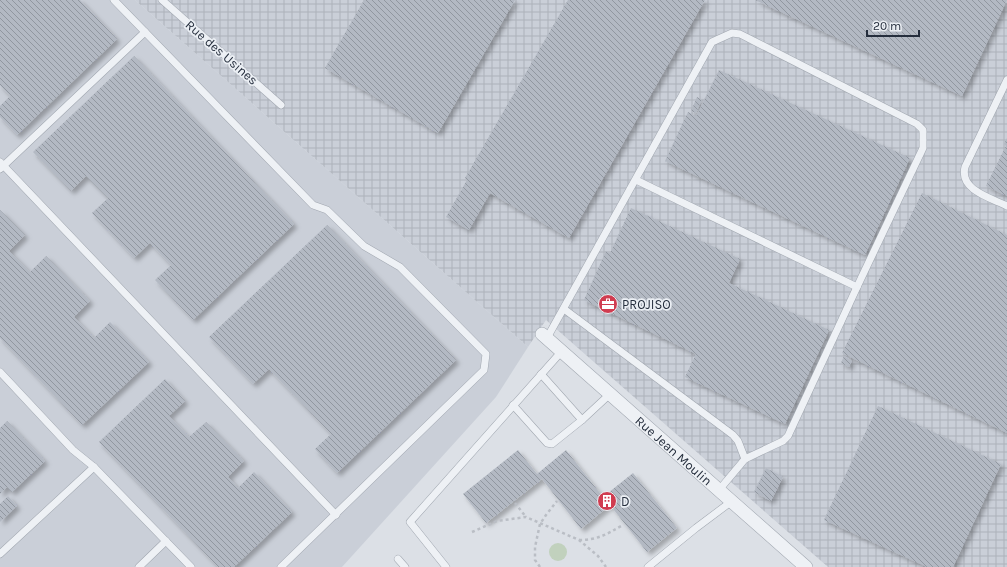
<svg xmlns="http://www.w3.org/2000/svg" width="1007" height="567" font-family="Karla,sans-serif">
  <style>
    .built { fill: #cacfd8 }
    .industrial { fill: url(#industrial-grid) }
    .green { fill: #c1d1bd }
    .building { fill: url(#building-back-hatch); filter: url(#shadow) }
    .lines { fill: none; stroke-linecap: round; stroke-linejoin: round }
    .service-casing { stroke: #a1a7b0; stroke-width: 8 }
    .minor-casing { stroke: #a1a7b0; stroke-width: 14 }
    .path { stroke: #babec5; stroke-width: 2.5; stroke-dasharray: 3 3; stroke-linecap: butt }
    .service { stroke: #eef1f5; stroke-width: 7 }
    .minor { stroke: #eef1f5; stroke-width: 13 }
    .labels { text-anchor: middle; stroke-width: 3.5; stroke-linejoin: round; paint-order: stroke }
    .street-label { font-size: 13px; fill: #252e3d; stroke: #ebeff4 }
    .poi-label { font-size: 13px; fill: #252e3d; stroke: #ebeff4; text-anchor: start }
  </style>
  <defs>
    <pattern id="industrial-grid" width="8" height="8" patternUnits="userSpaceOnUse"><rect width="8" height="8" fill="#cacfd8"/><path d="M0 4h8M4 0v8" fill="none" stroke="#adb2ba"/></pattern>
    <pattern id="building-back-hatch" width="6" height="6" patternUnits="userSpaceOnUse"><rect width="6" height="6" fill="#b3b9c3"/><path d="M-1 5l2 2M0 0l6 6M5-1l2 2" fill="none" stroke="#9197a0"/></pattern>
    <filter id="shadow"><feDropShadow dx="3.5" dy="3.5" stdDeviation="2" flood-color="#0004"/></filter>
  </defs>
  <rect width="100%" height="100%" fill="#dce0e6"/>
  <path class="built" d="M0,0h135l393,347 -32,50 -154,170h-342z"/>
  <path class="industrial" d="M135,0h872v567h-179l-282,-247 -18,27z"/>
  <circle class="green" cx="558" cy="552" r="9"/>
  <g class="building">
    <path d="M0,0h80l37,39 -100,96 -17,-18v-11l10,-10 -10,-11z"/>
    <path d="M364,0h151l-77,133 -113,-65z"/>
    <path d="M568,0h137l-136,238 -79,-45 -21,37 -23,-13 21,-37 -2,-2z"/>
    <path d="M755,0h252l-45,96z"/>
    <path d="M134,56l160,168 -101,96 -38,-40 16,-15 -21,-22 -16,15 -42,-45 16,-15 -22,-22 -15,15 -38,-39z"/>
    <path d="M719,70l191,88 -45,97 -200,-94 23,-49 8,4z"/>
    <path d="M697,97l5,3 -6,13 -5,-2z"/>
    <path d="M1007,138v58l-21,-10 20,-40 -2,-2z"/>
    <path d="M922,193l85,42v198l-165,-80z"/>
    <path d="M631,208l109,51 -11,24 100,47 -44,94 -100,-47 11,-23 -112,-54 22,-49 4,2z"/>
    <path d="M0,210l25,25 -16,16 21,21 16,-16 44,45 -16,16 20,21 16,-16 39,40 -67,63 -82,-87z"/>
    <path d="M327,225l129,135 -119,113 -22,-24 16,-15 -62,-65 -16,15 -44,-47z"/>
    <path d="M844,356l8,5 -3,6 -8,-4z"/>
    <path d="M165,379l20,22 -16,15 20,21 17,-15 38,39 -16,16 10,11 16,-16 38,40 -58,55h-16l-119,-125z"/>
    <path d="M878,406l123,58 -48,103h-26l-103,-47z"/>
    <path d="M7,421l38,40 -33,31 -5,-5 -7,7v-66z"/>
    <path d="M518,450l19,24 29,-24 37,47 30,-24 44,55 -30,24 -37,-47 -29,24 -39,-50 -56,44 -23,-29z"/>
    <path d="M766,468l17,9 -12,24 -17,-9z"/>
    <path d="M8,496l9,10 -17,16v-18z"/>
  </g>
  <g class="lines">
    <defs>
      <g id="service">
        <path d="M114,0l199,205 14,5 37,36 36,21 86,87 -2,16 -203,197"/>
        <path d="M162,0l119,105"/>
        <path d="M1007,80l-42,87c-6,23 26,31 42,39"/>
        <path d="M0,162l336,353"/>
        <path d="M0,169l145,-137"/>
        <path d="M636,180l221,107"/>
        <path d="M564,309l169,126 5,6 7,18"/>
        <path d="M547,338l165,-296 20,-9 8,1 177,90 6,6v18l-66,139 -69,149 -5,5 -38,18 -26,31"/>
        <path d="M0,372l73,78 21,17 97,100"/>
        <path d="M513,405l34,38 5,1 30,-24 -41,-46"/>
        <path d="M582,420l28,-26"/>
        <path d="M0,554l94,-87"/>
        <path d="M398,559l7,8"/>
        <path d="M139,567l27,-26"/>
        <path d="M446,567l-36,-45 152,-171"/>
        <path d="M648,567l48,-39 36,-27"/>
      </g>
      <g id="minor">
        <path id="s1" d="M542,334l264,233"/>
      </g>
    </defs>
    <use href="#service" class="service-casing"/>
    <use href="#minor" class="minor-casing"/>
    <g class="path">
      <path d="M515,503l11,14"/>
      <path d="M472,532l25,-11 29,-4 53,23 19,16 8,11"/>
      <path d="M579,540c19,0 28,-6 44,-15"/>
      <path d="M540,567l-5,-7v-13l5,-23 6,-9 11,-14"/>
    </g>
    <use href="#service" class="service"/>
    <use href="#minor" class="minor"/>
  </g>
  <defs>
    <symbol id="office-disc" viewBox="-11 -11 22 22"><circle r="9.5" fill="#d03c50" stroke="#ebeff4"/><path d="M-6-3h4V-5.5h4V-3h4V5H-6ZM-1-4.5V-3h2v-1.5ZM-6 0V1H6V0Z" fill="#fff"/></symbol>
    <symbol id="building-disc" viewBox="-11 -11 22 22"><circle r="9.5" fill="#d03c50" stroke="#ebeff4"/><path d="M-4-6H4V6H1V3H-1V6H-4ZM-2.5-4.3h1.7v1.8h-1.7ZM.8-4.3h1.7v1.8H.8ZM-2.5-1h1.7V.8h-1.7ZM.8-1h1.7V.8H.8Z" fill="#fff"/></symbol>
  </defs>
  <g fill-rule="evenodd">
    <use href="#office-disc" x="597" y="293" width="22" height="22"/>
    <use href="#building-disc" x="596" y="490" width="22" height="22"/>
  </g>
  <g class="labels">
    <g class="street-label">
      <text transform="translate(222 52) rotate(41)" y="5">Rue des Usines</text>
      <text dy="5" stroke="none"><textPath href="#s1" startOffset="176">Rue Jean Moulin</textPath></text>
    </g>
    <g class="poi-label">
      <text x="622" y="309">PROJISO</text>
      <text x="621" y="506">D</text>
    </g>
  </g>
  <path d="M867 30v6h52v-6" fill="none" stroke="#252e3d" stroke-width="2"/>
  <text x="873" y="30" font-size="12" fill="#252e3d" stroke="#ebeff4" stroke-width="3" paint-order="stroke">20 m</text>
</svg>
